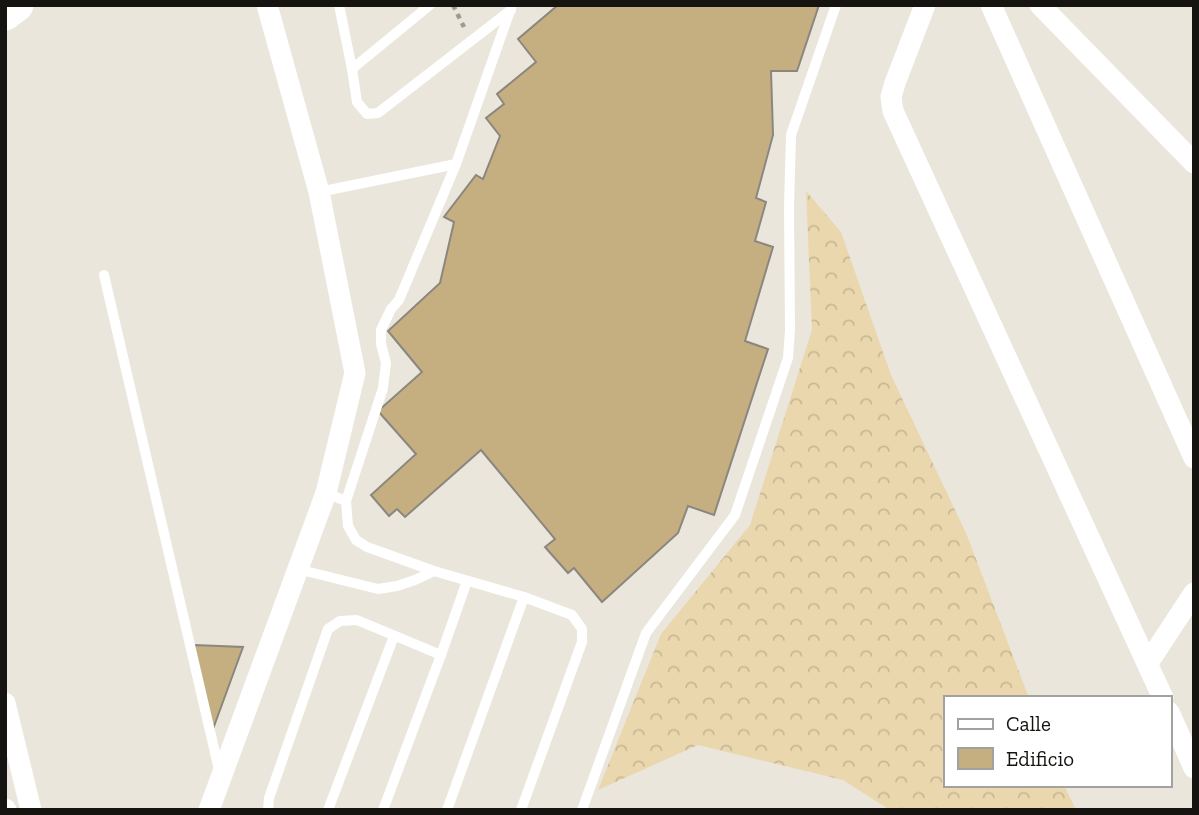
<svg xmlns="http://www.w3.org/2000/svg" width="1199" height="815" font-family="'Zilla Slab',serif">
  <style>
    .forest { fill: url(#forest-crowns) }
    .building { fill: #c5af81; stroke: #8b877f; stroke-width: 2 }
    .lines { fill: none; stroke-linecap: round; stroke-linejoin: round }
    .path { stroke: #9e9b94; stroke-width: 4.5; stroke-dasharray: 5 5; stroke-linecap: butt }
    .service { stroke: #fff; stroke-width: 10 }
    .minor { stroke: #fff; stroke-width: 21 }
    .primary { stroke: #fff; stroke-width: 33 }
  </style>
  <defs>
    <pattern id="forest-crowns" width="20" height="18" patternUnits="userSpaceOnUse" patternTransform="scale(1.75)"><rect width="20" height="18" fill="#ead7ae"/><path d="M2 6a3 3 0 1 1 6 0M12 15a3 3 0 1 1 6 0" fill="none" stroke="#c8b895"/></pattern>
  </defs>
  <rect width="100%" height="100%" fill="#eae6dc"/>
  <path class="forest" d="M806,191l35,41 50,143 75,158 63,165h-84v87h119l12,25h-186l-47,-30 -145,-35 -100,45 63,-156 89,-109 62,-195z"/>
  <g class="building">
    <path d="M558,5h261l-22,66h-26l2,64 -17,63 10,4 -11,39 18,6 -28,94 23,8 -54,166 -26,-9 -10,27 -76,69 -28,-34 -6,5 -23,-26 10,-8 -74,-89 -76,67 -8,-8 -8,7 -18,-21 45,-41 -38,-43 44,-39 -34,-41 52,-48 14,-61 -10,-5 32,-42 7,4 17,-43 -14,-18 18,-14 -7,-10 39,-32 -18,-23z"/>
    <path d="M194,645l49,2 -30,82z"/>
  </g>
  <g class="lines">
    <path class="path" d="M453,5l11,22"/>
    <g class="service">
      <path d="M339,5l13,64 78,-64"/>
      <path d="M352,69l5,33 10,12 11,-1 133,-103"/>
      <path d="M319,192l137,-28"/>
      <path d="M104,275l116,499"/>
      <path d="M326,493l20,8 2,25 8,14 11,7 67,24 90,26 48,18 10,14v13l-61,168"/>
      <path d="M346,501l37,-113 3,-25 -5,-19v-14l10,-21 8,-9 57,-136 56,-159"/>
      <path d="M297,569l81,20 19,-3 18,-6 19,-9"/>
      <path d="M268,810l1,-12 59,-169 12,-8 17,-1 84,35"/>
      <path d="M328,810l66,-174"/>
      <path d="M383,810l58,-155 26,-74"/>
      <path d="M447,810l77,-213"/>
      <path d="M582,810l64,-177 89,-118 53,-157 2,-28 -1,-123 2,-72 45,-130"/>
    </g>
    <g class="minor">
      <path d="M925,5l-30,78 -4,14 2,14 270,587"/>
      <path d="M991,5l203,453"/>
      <path d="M1040,5l154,158"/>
      <path d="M1148,663l46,-70"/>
      <path d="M5,703l26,107"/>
      <path d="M1169,712l25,56"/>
      <path d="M5,809l1,1"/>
      <path d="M209,810l117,-317 29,-120 -36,-181 -52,-187"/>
    </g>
    <path class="primary" d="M5,14l12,-9"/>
  </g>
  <rect width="1199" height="815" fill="none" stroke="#151411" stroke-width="14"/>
  <rect x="944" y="696" width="228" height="91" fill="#ffffff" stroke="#a1a1a0" stroke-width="2"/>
  <rect x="958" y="719" width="35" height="10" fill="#ffffff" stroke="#a1a1a0" stroke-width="2"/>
  <text x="1006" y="731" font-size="21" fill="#151411">Calle</text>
  <rect x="958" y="748" width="35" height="21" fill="#c5af81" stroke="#a1a1a0" stroke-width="2"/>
  <text x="1006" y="766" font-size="21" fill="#151411">Edificio</text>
</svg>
